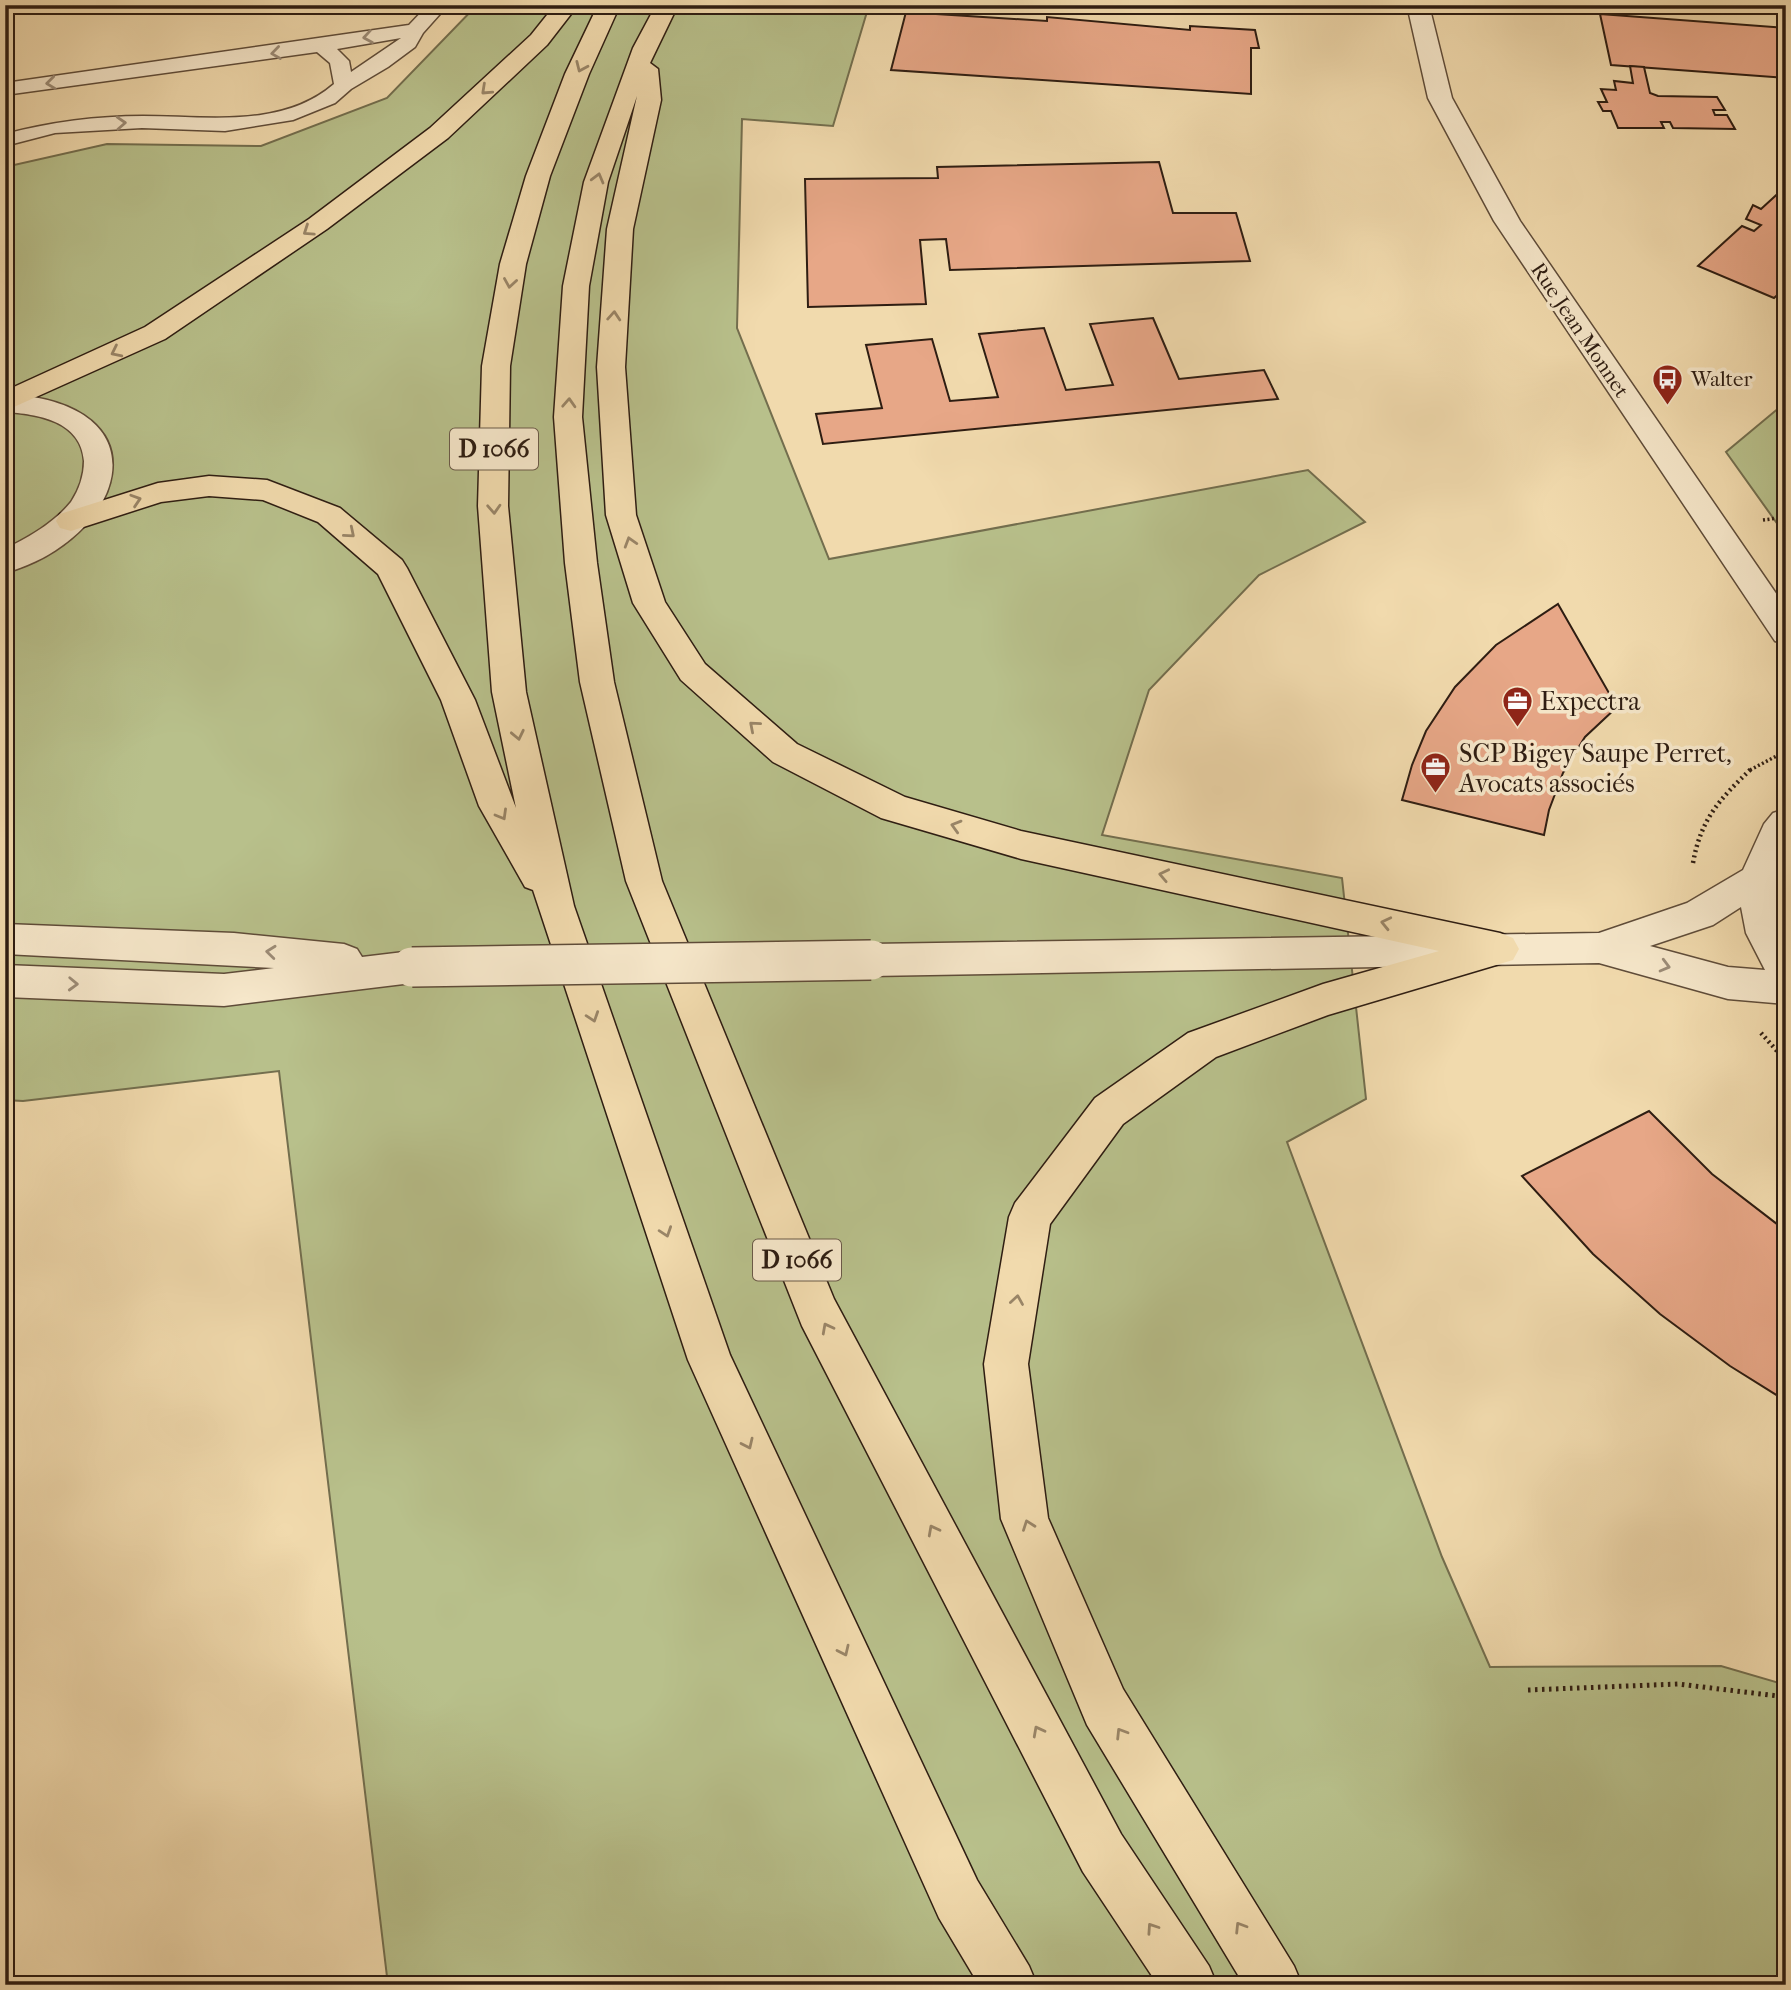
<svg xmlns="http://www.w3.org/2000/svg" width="1791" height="1990" font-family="'IM FELL French Canon',serif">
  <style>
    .green { fill: #b8c08b; stroke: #736e4e; stroke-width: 2 }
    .building { fill: #e7a787; stroke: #2e1d12; stroke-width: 2 }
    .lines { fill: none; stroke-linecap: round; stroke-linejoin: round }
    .service-casing { stroke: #5f4c39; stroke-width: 3 }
    .minor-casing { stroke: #5f4c39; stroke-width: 3 }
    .trunk-casing { stroke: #2e1d12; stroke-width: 3 }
    .path-far2 { stroke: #2e1d12; stroke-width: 3.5; stroke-dasharray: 2 2.5; stroke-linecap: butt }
    .path-far1 { stroke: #2e1d12; stroke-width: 4.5; stroke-dasharray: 2 3.5; stroke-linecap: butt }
    .path { stroke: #2e1d12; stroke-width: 5; stroke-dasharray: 2.5 4.5; stroke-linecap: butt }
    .service { fill: #f6e7ca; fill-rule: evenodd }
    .minor { fill: #f6e7ca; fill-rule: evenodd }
    .trunk { fill: #f1daad; fill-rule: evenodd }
    .minor-bridge-casing { stroke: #5f4c39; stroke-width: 42; stroke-linecap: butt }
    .minor-bridge { stroke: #f6e7ca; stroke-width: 39 }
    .oneway { stroke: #9c8c77 }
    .oneway2 { stroke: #998567 }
    .labels { text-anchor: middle; stroke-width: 7; stroke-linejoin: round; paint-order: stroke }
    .far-street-label { font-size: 21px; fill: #2e1d12; stroke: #f6e7ca }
    .far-poi-label { font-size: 21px; fill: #2e1d12; stroke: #f6e7ca; text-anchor: start }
    .shield { fill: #f6e7ca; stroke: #6a5a49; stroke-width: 2 }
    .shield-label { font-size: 24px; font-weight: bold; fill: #2e1d12 }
    .poi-label { font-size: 26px; fill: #2e1d12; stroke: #f6e7ca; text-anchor: start }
  </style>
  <rect width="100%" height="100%" fill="#f1daad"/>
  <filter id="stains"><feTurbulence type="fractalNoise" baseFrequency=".00286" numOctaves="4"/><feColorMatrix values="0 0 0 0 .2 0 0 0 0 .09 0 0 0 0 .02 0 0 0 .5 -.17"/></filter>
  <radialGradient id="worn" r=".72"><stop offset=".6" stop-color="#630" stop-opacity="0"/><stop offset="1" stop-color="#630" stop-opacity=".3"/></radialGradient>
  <g class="green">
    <path d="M477,5h392l-36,121 -91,-7 -5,209 92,231 479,-89 57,52 -106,53 -110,115 -47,145 240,43 24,221 -79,43 155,415 48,110 231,-1 65,19v300h-1398l-109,-914 -256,30 -18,-1v-933l102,-23 154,2 126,-48z"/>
    <path d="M1786,402v134l-60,-84z"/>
  </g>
  <g class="building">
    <path d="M907,8l31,2 -1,4 110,7v-4l143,13v-4l65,4 4,18h-8v46l-360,-24z"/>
    <path d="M1600,14l186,14v50l-175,-13z"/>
    <path d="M1630,66l14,1 6,26 8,3 59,1 8,13h-12l2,5h12l8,14 -62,-1 -3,-6h-9l3,6h-46l-7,-17h-8l-5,-9h9l-6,-13 15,1 -2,-9 19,2z"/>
    <path d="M1159,162l14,51h63l14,48 -300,9 -4,-31 -26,1 6,64 -118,3 -3,-128 133,-1 -1,-11z"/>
    <path d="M1786,186v101l-12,11 -76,-32 44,-40 12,5 7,-6 -15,-6 7,-14 8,4z"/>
    <path d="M1153,318l26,61 85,-9 14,29 -455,45 -7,-30 66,-6 -16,-63 66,-6 18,62 48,-4 -19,-63 65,-6 22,62 47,-5 -23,-61z"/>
    <path d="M1558,604l59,103 -32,30 -22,36 -14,37 -5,25 -142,-35 10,-35 14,-34 29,-44 41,-42z"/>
    <path d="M1649,1111l63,63 74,57v170l-56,-35 -70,-52 -67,-60 -71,-78z"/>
  </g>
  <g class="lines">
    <defs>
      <path id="service" d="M428,5h20l-25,28 -8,14 -27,20 -37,22 -16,14 -42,17 -68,11 -83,-3 -87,5 -50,13v-12c46,-12 91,-18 138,-18 63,0 139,13 191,-32l-4,-21 -13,-11 -312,43v-12l404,-58zM401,38l-50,34 -2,-11 -12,-12z"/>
      <g id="minor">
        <path d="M1407,5h22l23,93 68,123 266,387v36l-11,-3 -281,-420 -66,-123z"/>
        <path d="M5,394c165,9 120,145 0,179v-24c24,-12 49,-26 66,-47 8,-12 13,-27 13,-41 -3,-40 -46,-47 -79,-49z"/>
        <path d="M1786,809v41l-9,39 3,30 6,19v66l-58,-5 -129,-36 -728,13 -13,-5 -6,-11 6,-11 13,-5 728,-11 88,-30 56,-33 21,-46 9,-11zM1741,907l5,26 19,37 -37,-3 -78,-21 63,-21z"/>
        <path d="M5,924l229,9 110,11 13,5 5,8 50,-6 13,5 6,11 -6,11 -13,5 -188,23 -219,-9v-32l219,9 50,-6 -269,-14z"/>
      </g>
      <g id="trunk">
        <path d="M555,5h23l-31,40 -99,93 -121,91 -162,110 -160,72v-20l140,-64 164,-108 121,-91 101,-93z"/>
        <path d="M598,5h22l-31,69 -39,102 -24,88 -16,102 -2,140 18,186 48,214 156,449 247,525 52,86 8,19h-58l-40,-67 -251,-558 -155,-470 -8,-3 -46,-81 -38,-106 -63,-126 -60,-52 -55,-22 -54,-4 -48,6 -90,29 -11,-3 -4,-7 4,-7 98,-31 51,-7 58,4 73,28 62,52 5,8 68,132 41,108 -24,-116 -14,-186 4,-140 18,-102 26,-88 39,-102z"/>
        <path d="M656,5h22l-28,58 8,6 3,31 -28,129 -8,138 11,148 29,87 40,62 92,80 108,53 116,34 479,102 13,5 6,11 -6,11 -185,55 -112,42 -93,67 -73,100 -22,140 20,154 75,171 171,277 8,19h-58l-157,-260 -86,-206 -17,-155 25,-147 6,-14 80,-105 93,-65 135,-49 116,-33 -418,-92 -140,-41 -108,-56 -92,-82 -48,-77 -27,-88 -9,-148 10,-138 30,-133 -29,86 -19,104 -7,131 15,146 17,119 48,199 172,418 287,535 88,132 8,19h-59l-75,-113 -281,-546 -176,-445 -46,-199 -15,-119 -11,-146 9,-131 21,-104 49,-134z"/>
      </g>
    </defs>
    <use href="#service" class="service-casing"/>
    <use href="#minor" class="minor-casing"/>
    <use href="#trunk" class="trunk-casing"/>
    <g class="path-far2">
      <path d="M1763,520l23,-3"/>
      <path d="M1750,770l36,-19"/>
    </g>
    <g class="path-far1">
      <path d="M1693,863c8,-45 27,-64 59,-95"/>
      <path d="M1761,1033l25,28"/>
    </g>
    <path class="path" d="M1528,1690l150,-6 108,13"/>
    <use href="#service" class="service"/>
    <use href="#minor" class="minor"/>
    <use href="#trunk" class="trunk"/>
    <defs>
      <path id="minor-bridge" d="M412,967l459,-7"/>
    </defs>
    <use href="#minor-bridge" class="minor-bridge-casing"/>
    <use href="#minor-bridge" class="minor-bridge"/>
  </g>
  <defs><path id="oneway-chevron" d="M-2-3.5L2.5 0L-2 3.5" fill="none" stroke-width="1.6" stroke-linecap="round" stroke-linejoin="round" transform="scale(1.75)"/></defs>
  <g class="oneway">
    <use href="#oneway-chevron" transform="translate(368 37) rotate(171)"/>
    <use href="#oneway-chevron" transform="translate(276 53) rotate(172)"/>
    <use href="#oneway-chevron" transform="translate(51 83) rotate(173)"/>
    <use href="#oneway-chevron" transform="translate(121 123) rotate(-3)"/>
    <use href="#oneway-chevron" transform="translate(271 952) rotate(-174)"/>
    <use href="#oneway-chevron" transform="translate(1665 966) rotate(15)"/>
    <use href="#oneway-chevron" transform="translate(73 984) rotate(2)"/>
  </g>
  <g class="oneway2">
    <use href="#oneway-chevron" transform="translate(581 67) rotate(114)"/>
    <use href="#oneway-chevron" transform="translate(486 90) rotate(137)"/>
    <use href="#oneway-chevron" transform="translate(598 178) rotate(-75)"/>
    <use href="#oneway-chevron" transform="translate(308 231) rotate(146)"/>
    <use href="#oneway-chevron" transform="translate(510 283) rotate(99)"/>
    <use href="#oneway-chevron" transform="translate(614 316) rotate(-86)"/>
    <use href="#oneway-chevron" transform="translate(116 352) rotate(154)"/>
    <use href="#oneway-chevron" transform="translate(569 403) rotate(-87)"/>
    <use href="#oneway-chevron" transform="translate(136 500) rotate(-18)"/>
    <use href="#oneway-chevron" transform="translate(494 509) rotate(87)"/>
    <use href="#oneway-chevron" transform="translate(350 533) rotate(40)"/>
    <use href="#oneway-chevron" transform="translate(630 542) rotate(-107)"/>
    <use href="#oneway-chevron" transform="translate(754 726) rotate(-139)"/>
    <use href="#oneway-chevron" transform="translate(518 735) rotate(78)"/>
    <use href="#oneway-chevron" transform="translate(502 815) rotate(60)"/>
    <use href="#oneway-chevron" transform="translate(956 826) rotate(-164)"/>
    <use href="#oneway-chevron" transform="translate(1164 875) rotate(-168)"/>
    <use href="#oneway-chevron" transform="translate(1386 923) rotate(-167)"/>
    <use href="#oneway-chevron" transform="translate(593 1017) rotate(71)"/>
    <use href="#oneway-chevron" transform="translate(666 1232) rotate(71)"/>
    <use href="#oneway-chevron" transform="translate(1017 1300) rotate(-81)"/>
    <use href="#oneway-chevron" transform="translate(827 1328) rotate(-118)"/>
    <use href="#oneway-chevron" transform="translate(748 1444) rotate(65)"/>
    <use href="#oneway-chevron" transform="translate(1028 1525) rotate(-110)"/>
    <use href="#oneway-chevron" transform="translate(933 1530) rotate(-118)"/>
    <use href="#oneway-chevron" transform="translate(844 1651) rotate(65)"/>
    <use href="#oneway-chevron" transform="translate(1038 1731) rotate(-118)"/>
    <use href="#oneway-chevron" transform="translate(1121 1733) rotate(-122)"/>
    <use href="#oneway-chevron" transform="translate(1240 1927) rotate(-122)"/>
    <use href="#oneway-chevron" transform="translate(1152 1928) rotate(-124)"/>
  </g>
  <defs>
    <symbol id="bus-pin" viewBox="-11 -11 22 30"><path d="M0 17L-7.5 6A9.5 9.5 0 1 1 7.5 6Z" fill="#8f2418" stroke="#f6e7ca"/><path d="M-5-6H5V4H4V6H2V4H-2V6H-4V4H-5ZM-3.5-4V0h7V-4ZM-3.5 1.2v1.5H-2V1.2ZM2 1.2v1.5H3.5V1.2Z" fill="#fff"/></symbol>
    <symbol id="office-pin" viewBox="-11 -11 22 30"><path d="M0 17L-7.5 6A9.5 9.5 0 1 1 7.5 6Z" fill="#8f2418" stroke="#f6e7ca"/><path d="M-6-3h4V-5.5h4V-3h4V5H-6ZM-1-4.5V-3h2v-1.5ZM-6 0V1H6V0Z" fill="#fff"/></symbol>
  </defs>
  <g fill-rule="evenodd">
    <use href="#bus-pin" x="1650" y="362" width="35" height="47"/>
    <use href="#office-pin" x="1500" y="684" width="35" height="47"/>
    <use href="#office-pin" x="1418" y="750" width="35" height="47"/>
  </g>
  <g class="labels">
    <g class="far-street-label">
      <text transform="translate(1580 330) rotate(56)" y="7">Rue Jean Monnet</text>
    </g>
    <g class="far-poi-label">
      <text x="1691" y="386">Walter</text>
    </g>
    <g class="shield">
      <rect x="450" y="428.5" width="88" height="41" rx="5"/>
      <rect x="753" y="1239.5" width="88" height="41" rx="5"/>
    </g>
    <g class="shield-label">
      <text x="494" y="457">D 1066</text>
      <text x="797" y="1268">D 1066</text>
    </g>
    <g class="poi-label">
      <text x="1540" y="710">Expectra</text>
      <text x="1459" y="762">SCP Bigey Saupe Perret,<tspan x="1459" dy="30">Avocats associés</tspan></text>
    </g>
  </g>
  <rect width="1791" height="1990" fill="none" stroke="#f1daad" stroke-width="28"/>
  <rect x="7" y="7" width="1777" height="1976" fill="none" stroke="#2e1d12" stroke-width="3.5"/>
  <rect x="14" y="14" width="1763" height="1962" fill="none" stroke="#2e1d12" stroke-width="2"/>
  <rect width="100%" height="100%" filter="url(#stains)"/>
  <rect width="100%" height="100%" fill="url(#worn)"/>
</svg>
